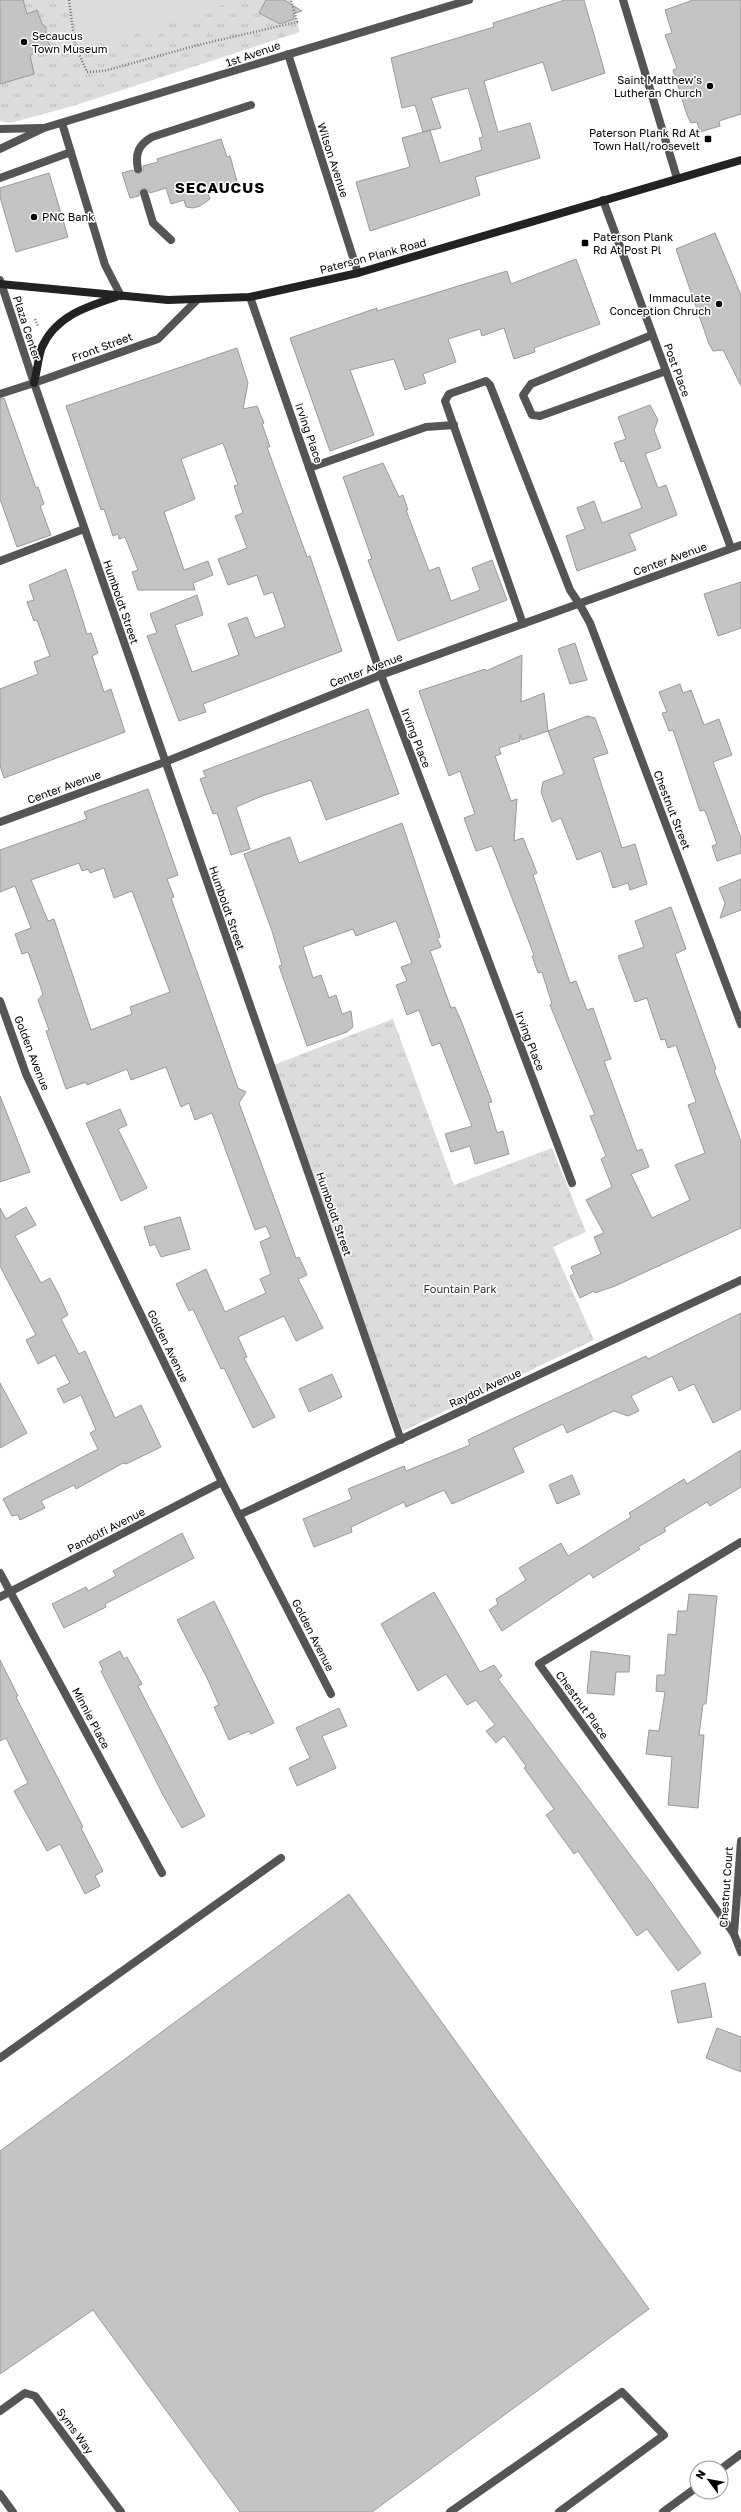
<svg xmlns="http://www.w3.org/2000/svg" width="741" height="2512" font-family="'Golos Text',sans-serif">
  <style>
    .park { fill: url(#park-tufts) }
    .pitch { fill: #dcdcdc }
    .building { fill: #c4c4c4; stroke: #999; fill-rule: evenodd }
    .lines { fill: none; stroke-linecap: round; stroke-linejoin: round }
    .path { stroke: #777; stroke-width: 2.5; stroke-dasharray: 1 2; stroke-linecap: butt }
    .service { stroke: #555; stroke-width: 8 }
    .minor { stroke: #555; stroke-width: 8 }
    .tertiary { stroke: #555; stroke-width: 8 }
    .secondary { stroke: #222; stroke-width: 8 }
    .poi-dot { fill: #000; stroke: #fff; stroke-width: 1.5 }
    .labels { text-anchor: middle; stroke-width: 3; stroke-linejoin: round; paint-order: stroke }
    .poi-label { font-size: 11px; fill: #000; stroke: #fff; text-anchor: start }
    .street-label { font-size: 11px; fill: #000; stroke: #fff }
    .park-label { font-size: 11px; fill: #333; stroke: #fff }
    .district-label { font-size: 15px; font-weight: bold; letter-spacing: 1px; fill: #000; stroke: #fff }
  </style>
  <defs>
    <pattern id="park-tufts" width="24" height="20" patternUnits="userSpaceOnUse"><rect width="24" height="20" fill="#dcdcdc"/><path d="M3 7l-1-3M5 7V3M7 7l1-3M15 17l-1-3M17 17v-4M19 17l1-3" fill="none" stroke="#bbb"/></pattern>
  </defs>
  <rect width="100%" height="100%" fill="#fff"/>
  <g class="park">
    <path d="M0,0h291l9,32 -227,74 -63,17 -10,-2z"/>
    <path d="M393,1019l61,166 98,-37 34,84 -33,15 41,93 -191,91 -132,-365z"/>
  </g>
  <path class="pitch" d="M73,0h167l-160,50 -5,-23z"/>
  <g class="building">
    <path d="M0,0h23l4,14 10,-4 5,14 4,3v9l4,11 -20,8 4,19 -34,10z"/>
    <path d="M266,0h18l18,11 -9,3 1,5 -14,5 -21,-11z"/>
    <path d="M565,0h19l21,73 -53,18 -9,-29 -59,19 14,51 32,-9 10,35 -65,19 5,18 -110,36 -14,-49 54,-15 -8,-29 28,-8 10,33 42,-13 -3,-12 4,-1 -15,-49 -37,10 10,30 -18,4 -8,-27 -13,3 -11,-50 103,-31 -1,-4z"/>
    <path d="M693,0h48v114l-22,7 1,5 -20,6 -3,-10 -6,1 -4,-8 -14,-45 4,-2 -12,-33 7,-2 -7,-23z"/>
    <path d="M221,139l6,18 3,-1 8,29 -30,9 2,5 -10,7 -7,2 -7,-1 -2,-7 -13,4 -5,-16 -16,5 -3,-4 -4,-1 -4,3v5l-9,2 -8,-25 11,-3 6,4 4,-3v-5l15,-4 -1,-3z"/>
    <path d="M49,173l19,64 -52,15 -16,-55v-9z"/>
    <path d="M715,233l26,62v91l-18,-36 -10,1 -4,-7 -33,-95z"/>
    <path d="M576,259l24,65 -66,24 1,4 -21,7 -10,-31 -22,8 -2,-7 -32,10 8,23 -33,12 3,9 -21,7 -11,-31 -44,11 24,65 -44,16 -40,-113 87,-30v3l130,-40 4,13z"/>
    <path d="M237,348l11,35 -5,26 14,-3 7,17 -2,1 8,23h-3l40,110 3,-1 32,95 -139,53 3,8 -27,9 -32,-85 10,-3 -7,-19 47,-19 6,20 -28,10 17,47 47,-17 -11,-31 19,-7 8,21 30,-11 -12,-35 -9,3 -7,-20 -29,10 -10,-26 29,-11 -12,-32 8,-3 -9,-27 4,-1 -15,-42 -42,16 14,40 -31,13 20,58 24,-9 5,14 -20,8 2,7h-57l-6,-18 6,-2 -13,-33 -6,2 -1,-5 -5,2 -9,-27 -3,1 -35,-104z"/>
    <path d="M4,398l32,90 2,-1 6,17 -4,2 11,29 -34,12 -17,-48v-100z"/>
    <path d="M650,405l8,15 -4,10 7,18 -16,6 13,34 8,-3 11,30 -48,19 7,16 -59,21 -11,-35 19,-7 -8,-21 17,-7 8,22 40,-15 -18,-47 -3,1 -7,-19 12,-4 -8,-22z"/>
    <path d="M383,463l16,34 4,-2 5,15h-2l23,61 10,-4 12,34 29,-11 -8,-22 20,-8 15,40 -109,41 -30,-81 4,-1 -29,-82z"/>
    <path d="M66,569l21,65 4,-1 7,20 -6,3 12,36 7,-3 14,43 -121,46 -4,-12v-77l38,-15 -4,-12 16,-6 -13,-36 -3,1 -7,-19 7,-2 -5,-15z"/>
    <path d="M741,582v46l-23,8 -14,-42z"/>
    <path d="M575,643l12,37 -17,4 -12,-35z"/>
    <path d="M522,655l-1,47 23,-9 4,38 -26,9 -2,-5v6l-21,7 2,6 -6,2 16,45 6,-2 -3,42 9,-3 14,35 -4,2 37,108 6,-2 11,29 6,-2 18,51 -7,2 33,90 5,-2 7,18 -18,7 21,44 38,-18 -15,-35 30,-12 -17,-48 8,-3 -20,-57 -8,3 -3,-9 -4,1 -14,-42 -12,4 -17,-46 26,-9 -9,-26 36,-14 15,42 -11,5 41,115 -2,1 27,71v87l-126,58 -20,7 -1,-2 -14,7 -10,-22 4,-2 -3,-7 30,-13 -7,-17 10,-4 -18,-33 26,-13 -11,-28 5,-3 -16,-40 5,-1 -45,-110 2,-1 -10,-32 -4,1 -6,-17 2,-1 -27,-70 -15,-39 -16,5 -12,-33 11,-4 -15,-43 -11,5 -30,-85 66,-22 1,2z"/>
    <path d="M680,684l3,9 8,-3 13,35 15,-6 13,36 -19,7 28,76v15l-24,8 -5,-15 5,-2 -11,-31 -2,-3 -4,1 -27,-81 -4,1 -7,-18 5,-1 -8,-20z"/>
    <path d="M368,709l31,85 -73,26 -15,-40 -49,16 -26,11 14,42 -19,6 -14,-42 -4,1 -13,-35 6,-2 -3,-6z"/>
    <path d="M587,716l8,2 13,35 -15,5 29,90 13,-4 12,40 -17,6 -2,-7 -15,5 -12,-37 -24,9 -16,-42 -9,4 -11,-30 2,-10 21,-8 -16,-43z"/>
    <path d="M148,789l30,86 -11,4 7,18 -3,1 67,190 8,4 -7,11 57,155 3,-1 8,18 -9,4 25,49 -27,13 -12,-25 -46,21 9,20 -3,1 31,59 -22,11 -29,-60 -3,1 -28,-60 -4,2 -13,-27 30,-15 19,43 41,-19 -6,-14 11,-5 -11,-32 11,-5 -5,-11 -11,4 -43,-117 -17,7 -6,-17 -8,4 -15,-40 -35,13 -4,-11 -40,16 -1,-3 -20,7 -20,-58 3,-1 -11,-30 5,-6 -15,-42 -6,2 -7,-20 16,-6 -16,-42 -15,6v-42l87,-31 -3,-7zM79,863l3,8 6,-2 2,4 14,-5 10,30 18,-7 38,101 -40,15 2,7 -41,16 -37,-111 -6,2 -17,-41z"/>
    <path d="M402,823l38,114 -3,1 4,9 -11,4 21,57 4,-1 7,16 30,79 -4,1 9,30 6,-2 6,23 -34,10 -5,-18 -19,6 -6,-18 27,-8 -32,-83 -8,3 -13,-36 -12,5 -11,-30 11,-4 -6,-14 11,-4 -16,-42 -40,15 -3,-7 -50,18 10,31 8,-3 8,23 7,-3 6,19 9,-3 2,16 -6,5 -40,14 -28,-80 3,-1 -10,-34 -28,-77 46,-17 9,26z"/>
    <path d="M741,879v31l-21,8 5,-15 -6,-15z"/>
    <path d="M0,1096l30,76 -30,10z"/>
    <path d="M120,1109l7,16 -9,4 29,59 -26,13 -35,-78z"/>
    <path d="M26,1207l10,18 -21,11 26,47 9,-5 8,15 10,22 -7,4 18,35 6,-3 30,67 26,-13 20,42 -35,17 -3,-1 -47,26 -2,-4 -33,16 4,7 -25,12 -2,-5 -6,1 -9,-17 95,-50 -8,-16 6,-3 -15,-35 -17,8 -7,-14 13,-6 -15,-28 -17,9 -12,-24 10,-5 -36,-69v-58l6,11z"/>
    <path d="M180,1217l10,32 -29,8 -6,-13 -5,2 -6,-19z"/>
    <path d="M741,1313v96l-28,14 -19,-39 -15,7 -7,-15 -41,20 8,15 -11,5 -14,-5 -47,22 -4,-9 -50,24 11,24 -72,32 -8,-14 -38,17 -2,-5 -53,25 1,5 -38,15 -11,-28 49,-20 -4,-10 56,-23 2,5 64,-26 -2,-5 44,-21 134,-63 2,3z"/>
    <path d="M332,1374l10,23 -33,15 -10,-23z"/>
    <path d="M0,1383l27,50 -27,15z"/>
    <path d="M741,1450v37l-31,19 -3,-4 -43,26 2,3 -28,16 2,2 -47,29 -3,-5 -88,58 -13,-21 9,-6 -2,-5 30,-19 -7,-12 42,-25 7,13 63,-39 -2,-4 55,-34 3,5z"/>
    <path d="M572,1475l8,19 -23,10 -8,-19z"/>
    <path d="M182,1533l12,25 -89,46 1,3 -42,21 -12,-24 34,-17 2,4 28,-15 -3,-5z"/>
    <path d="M434,1592l46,80 14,-7 8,11 -4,3 154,205 49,69 -23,18 -31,-42 -10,7 -59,-85 -4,3 -28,-39 8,-6 -30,-41 2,-2 -22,-30 -8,7 -10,-12 9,-6 -19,-25 -9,5 -21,-31 -28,17 -37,-67z"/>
    <path d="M689,1594l28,2 -11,108h-3l-4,31h5l-6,73 -30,-3 4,-48 -26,-3 3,-24 10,1 6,-39 -9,-1 1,-16h8l3,-41 8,1 2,-24h9z"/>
    <path d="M214,1601l60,122 -23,11 -2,-3 -20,9 -15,-33 5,-2 -11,-25 -31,-60z"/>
    <path d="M120,1651l4,8 3,-2 15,27 -4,2 67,130 -23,12 -19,-33 -62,-124 2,-1 -4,-8z"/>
    <path d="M591,1651l39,5 -1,16h-13l-2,23 -27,-2z"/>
    <path d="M0,1660l18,36 -2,1 67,130 -2,1 22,43 -8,5 5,10 -15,8 -25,-50 -13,7 -33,-60 14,-8 -22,-45 -6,3z"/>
    <path d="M339,1708l8,18 -25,10 14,32 -39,18 -8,-18 21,-10 -14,-30z"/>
    <path d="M349,1894l300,415 -277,203h-132l-147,-202 -93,64v-223z"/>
    <path d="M705,1983l7,34 -34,6 -7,-32z"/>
    <path d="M717,2028l24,9v35l-35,-14z"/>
  </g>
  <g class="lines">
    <g class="path">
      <path d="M69,0l6,45 12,27 17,-1 94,-26 99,-23 -6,-22"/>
      <path d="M35,319l3,7"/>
    </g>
    <g class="service">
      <path d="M62,123l43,142 16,31"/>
      <path d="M138,169c-3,-15 0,-24 14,-32l99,-32"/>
      <path d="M0,178l71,-26"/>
      <path d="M144,193l9,30 18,17"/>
      <path d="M652,335l-121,49 -8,11 9,20 8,1 126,-45"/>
      <path d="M309,468l117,-41 28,-2"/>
      <path d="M0,561l84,-32"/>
      <path d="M523,624l-78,-223 4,-7 37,-13 4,4 80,205 10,15"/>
      <path d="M0,2058l281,-200"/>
      <path d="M0,2411l25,-18 10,3 86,116"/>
      <path d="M0,2494l13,18"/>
      <path d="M450,2512l172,-120 42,43 -105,77"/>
    </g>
    <g class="minor">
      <path d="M623,0l54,178"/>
      <path d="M288,54l70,219"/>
      <path d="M0,129l41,-1"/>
      <path d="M0,149l44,-21 425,-128"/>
      <path d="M603,200l128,348"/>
      <path d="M250,297l131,378 191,508"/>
      <path d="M197,300l-39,39 -124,44 367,1057"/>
      <path d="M580,605l10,18 151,401"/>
      <path d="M0,822l165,-60 216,-87 360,-130"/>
      <path d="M0,1001l26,73 53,113 143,295 109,212"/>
      <path d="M239,1515l502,-235"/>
      <path d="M741,1542l-202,122 195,270 7,18"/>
      <path d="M0,1573l162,300"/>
      <path d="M0,1597l222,-115"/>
      <path d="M734,1934l7,-93"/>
      <path d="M721,2469l20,-15"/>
      <path d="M663,2512l34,-25"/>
    </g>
    <path class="tertiary" d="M0,280l34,103 -34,11"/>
    <g class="secondary">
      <path d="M0,284l168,16 82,-3 108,-24 383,-113"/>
      <path d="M34,383c3,-11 4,-25 8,-36 14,-31 44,-40 74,-50"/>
    </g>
  </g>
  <g class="poi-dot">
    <circle cx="24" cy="42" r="4"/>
    <circle cx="710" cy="86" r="4"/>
    <rect x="704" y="135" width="8" height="8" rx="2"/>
    <circle cx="34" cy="217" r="4"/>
    <rect x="581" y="239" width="8" height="8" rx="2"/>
    <circle cx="719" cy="304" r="4"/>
  </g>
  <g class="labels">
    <g class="poi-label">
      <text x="32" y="40">Secaucus<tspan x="32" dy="13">Town Museum</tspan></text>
      <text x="702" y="84" text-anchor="end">Saint Matthew's<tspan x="702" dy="13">Lutheran Church</tspan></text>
      <text x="700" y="137" text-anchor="end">Paterson Plank Rd At<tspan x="700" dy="13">Town Hall/roosevelt</tspan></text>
      <text x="42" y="221">PNC Bank</text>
      <text x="593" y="241">Paterson Plank<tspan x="593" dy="13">Rd At Post Pl</tspan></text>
      <text x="711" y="302" text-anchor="end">Immaculate<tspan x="711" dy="13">Conception Chruch</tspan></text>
    </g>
    <g class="street-label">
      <text transform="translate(253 54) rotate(-19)" y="4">1st Avenue</text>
      <text transform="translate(333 160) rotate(72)" y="4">Wilson Avenue</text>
      <text transform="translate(373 256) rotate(-15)" y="4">Paterson Plank Road</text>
      <text transform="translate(27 328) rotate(72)" y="4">Plaza Center</text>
      <text transform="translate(102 347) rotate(-20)" y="4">Front Street</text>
      <text transform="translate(677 370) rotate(70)" y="4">Post Place</text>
      <text transform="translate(309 433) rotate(71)" y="4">Irving Place</text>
      <text transform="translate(670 559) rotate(-20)" y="4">Center Avenue</text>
      <text transform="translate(121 602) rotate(71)" y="4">Humboldt Street</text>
      <text transform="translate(366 670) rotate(-21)" y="4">Center Avenue</text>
      <text transform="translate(416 738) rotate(69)" y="4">Irving Place</text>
      <text transform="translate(64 787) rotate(-20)" y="4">Center Avenue</text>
      <text transform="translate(672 810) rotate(69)" y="4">Chestnut Street</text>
      <text transform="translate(227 908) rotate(71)" y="4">Humboldt Street</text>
      <text transform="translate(530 1041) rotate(69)" y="4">Irving Place</text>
      <text transform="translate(32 1053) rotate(69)" y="4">Golden Avenue</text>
      <text transform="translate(334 1214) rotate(71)" y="4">Humboldt Street</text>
      <text transform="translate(168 1346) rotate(64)" y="4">Golden Avenue</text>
      <text transform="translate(485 1388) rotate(-25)" y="4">Raydol Avenue</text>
      <text transform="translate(106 1530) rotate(-27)" y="4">Pandolfi Avenue</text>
      <text transform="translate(313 1635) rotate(63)" y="4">Golden Avenue</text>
      <text transform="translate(582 1705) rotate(54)" y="4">Chestnut Place</text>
      <text transform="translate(91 1718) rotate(62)" y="4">Minnie Place</text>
      <text transform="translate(726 1887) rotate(-86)" y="4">Chestnut Court</text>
      <text transform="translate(75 2431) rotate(54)" y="4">Syms Way</text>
    </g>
    <g class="park-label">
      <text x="460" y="1293">Fountain Park</text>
    </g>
    <g class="district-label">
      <text x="220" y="193">SECAUCUS</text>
    </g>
  </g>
  <g transform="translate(709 2480) rotate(302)"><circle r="19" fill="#ffffff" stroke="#999999"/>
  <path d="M0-3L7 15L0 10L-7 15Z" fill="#000000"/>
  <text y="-6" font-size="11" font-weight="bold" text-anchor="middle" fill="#000000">N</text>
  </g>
</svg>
